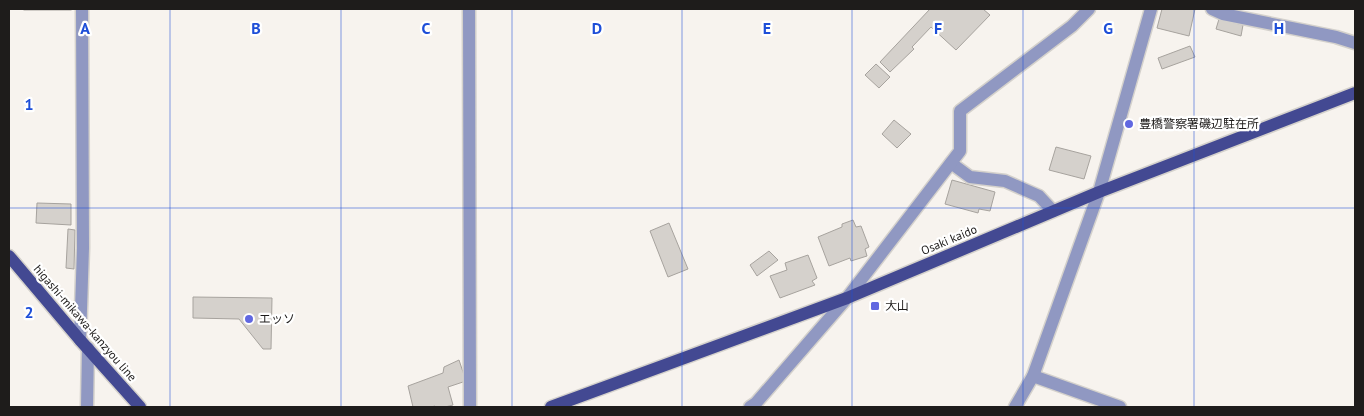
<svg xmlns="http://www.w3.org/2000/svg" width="1364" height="416" font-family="'PT Sans','Noto Sans JP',sans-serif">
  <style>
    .building { fill: #d5d1cc; stroke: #a7a39e }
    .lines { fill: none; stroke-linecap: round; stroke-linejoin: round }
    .minor-casing { stroke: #d4d1cc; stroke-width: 15 }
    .primary-casing { stroke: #d4d1cc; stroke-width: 15 }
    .minor { stroke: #9098c2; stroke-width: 12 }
    .primary { stroke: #434992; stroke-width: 12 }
    .grid { fill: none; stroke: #1d4ed8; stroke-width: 1; stroke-opacity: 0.55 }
    .poi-dot { fill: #6168e1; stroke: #fff; stroke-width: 2 }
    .labels { text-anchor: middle; stroke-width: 4.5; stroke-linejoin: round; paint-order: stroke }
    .poi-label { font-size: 12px; fill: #1e1c1b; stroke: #fff; text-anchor: start }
    .street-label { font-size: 12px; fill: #1e1c1b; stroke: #fff }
    .grid-label { font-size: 16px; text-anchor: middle; font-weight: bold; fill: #1d4ed8; stroke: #fff; stroke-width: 4.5; stroke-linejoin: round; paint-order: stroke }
  </style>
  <rect width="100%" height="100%" fill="#f7f3ee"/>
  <g class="building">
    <rect x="24" y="9" width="47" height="1"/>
    <path d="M930,9h53l7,6 -34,35 -25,-23 -19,20 2,2 -24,23 -10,-10z"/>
    <path d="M1162,9h33l-6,27 -32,-8z"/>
    <path d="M1219,19l24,6 -2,11 -25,-7z"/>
    <path d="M1190,46l5,11 -33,12 -4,-11z"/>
    <path d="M876,64l14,13 -11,11 -14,-13z"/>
    <path d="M894,120l17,14 -14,14 -15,-14z"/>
    <path d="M1056,147l35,9 -7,23 -35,-9z"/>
    <path d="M952,180l43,12 -5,19 -11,-2 -1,4 -33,-9z"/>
    <path d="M37,203l34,1v21l-35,-2z"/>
    <path d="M853,220l3,7 5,-1 8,21 -4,2 2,7 -16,5 -1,-3 -21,8 -11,-29 24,-10v-3z"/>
    <path d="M669,223l19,46 -20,8 -18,-46z"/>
    <path d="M68,229l7,1 -1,39 -8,-1z"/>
    <path d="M769,251l9,9 -21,16 -7,-11z"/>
    <path d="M808,255l9,23 -5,3 3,4 -35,13 -10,-22 17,-6 -2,-7z"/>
    <path d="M193,297l79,1 -1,51h-8l-24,-30 -46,-1z"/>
    <path d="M459,360l7,21 -18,6 5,18 -8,2h-10v-1l-4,1h-18l-5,-21 35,-13 1,-6z"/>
  </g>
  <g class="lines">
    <defs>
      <g id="minor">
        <path d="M469,9l1,398"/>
        <path d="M1212,9l11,5 113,23 19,6"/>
        <path d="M951,163l19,14 35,4 34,15 14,15"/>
        <path d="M80,340l3,-92 -1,-239"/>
        <path d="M1033,376l87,31"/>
        <path d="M87,407l1,-59"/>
        <path d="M750,407l6,-4 91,-105 113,-147v-40l112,-85 17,-17"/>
        <path d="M1015,407l18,-31 66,-184 52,-183"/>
      </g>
      <g id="primary">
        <path d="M9,256l71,84 60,67"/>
        <path d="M551,407l296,-109 252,-106 256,-99"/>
      </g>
    </defs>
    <use href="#minor" class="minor-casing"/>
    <use href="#primary" class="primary-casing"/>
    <use href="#minor" class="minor"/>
    <use href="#primary" class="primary"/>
  </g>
  <path class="grid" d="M170,9v398M341,9v398M512,9v398M682,9v398M852,9v398M1023,9v398M1194,9v398M9,208h1346"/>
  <g class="poi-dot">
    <circle cx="1129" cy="124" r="5"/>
    <rect x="870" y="301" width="10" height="10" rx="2.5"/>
    <circle cx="249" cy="319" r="5"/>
  </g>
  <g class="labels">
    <g class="poi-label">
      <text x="1139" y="128">豊橋警察署磯辺駐在所</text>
      <text x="885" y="310">大山</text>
      <text x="259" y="323">エッソ</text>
    </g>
    <g class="street-label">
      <text transform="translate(949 240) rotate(-23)" y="4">Osaki kaido</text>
      <text transform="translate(85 323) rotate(49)" y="4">higashi-mikawa-kanzyou line</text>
    </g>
  </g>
  <g class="grid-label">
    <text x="85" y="34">A</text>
    <text x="256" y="34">B</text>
    <text x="426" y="34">C</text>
    <text x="597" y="34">D</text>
    <text x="767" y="34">E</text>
    <text x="938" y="34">F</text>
    <text x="1108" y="34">G</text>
    <text x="1279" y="34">H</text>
    <text x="29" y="110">1</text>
    <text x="29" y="318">2</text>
  </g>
  <rect width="1364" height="416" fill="none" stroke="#1e1c1b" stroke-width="20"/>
</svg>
